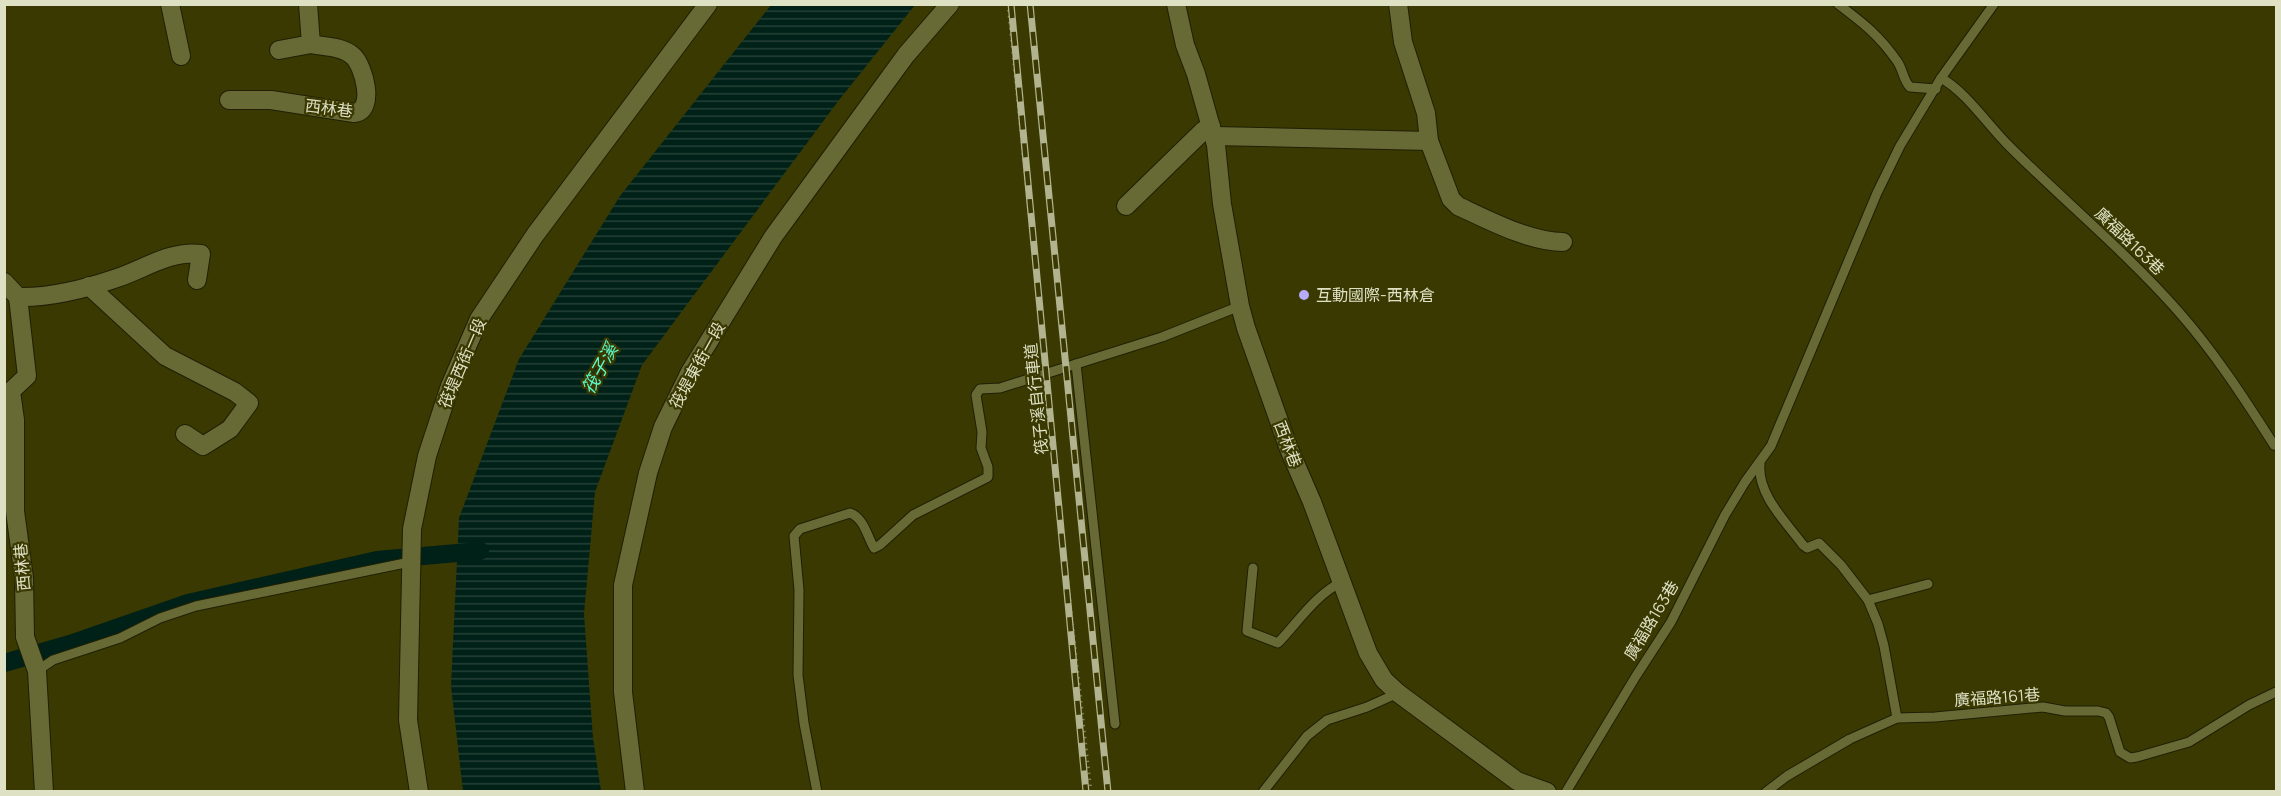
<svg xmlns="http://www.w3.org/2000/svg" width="2281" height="796" font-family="Manrope,'Noto Sans TC',sans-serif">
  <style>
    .water { fill: url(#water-rules) }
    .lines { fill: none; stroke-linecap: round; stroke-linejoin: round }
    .canal { stroke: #002117; stroke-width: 18 }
    .lane-casing { stroke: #1f2005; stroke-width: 11 }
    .street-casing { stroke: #1f2005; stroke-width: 20 }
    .path { stroke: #818256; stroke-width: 3; stroke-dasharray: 1.5 4.5; stroke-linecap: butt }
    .lane { stroke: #686a36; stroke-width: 9 }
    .street { stroke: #686a36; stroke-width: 18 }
    .rail-casing { stroke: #b2b38f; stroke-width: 7 }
    .rail { stroke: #393901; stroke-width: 4.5; stroke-dasharray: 14; stroke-linecap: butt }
    .poi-dot { fill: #b7abf8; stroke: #393901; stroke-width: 2 }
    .labels { text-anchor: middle; stroke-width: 4.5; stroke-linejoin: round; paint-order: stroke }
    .street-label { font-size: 16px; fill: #dfe1c5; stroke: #393901 }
    .poi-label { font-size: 16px; fill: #dfe1c5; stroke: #393901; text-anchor: start }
    .water-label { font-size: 18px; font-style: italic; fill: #59facd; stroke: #393901 }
  </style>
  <defs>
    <pattern id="water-rules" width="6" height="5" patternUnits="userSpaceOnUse" patternTransform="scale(1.5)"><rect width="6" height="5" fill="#002117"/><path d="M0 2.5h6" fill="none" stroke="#254137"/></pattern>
  </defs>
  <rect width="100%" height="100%" fill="#393901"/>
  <path class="water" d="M771,5h144l-76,95 -197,265 -47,127 -11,122 9,124 8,53h-138l-12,-105 8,-168 60,-159 101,-163z"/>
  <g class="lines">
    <path class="canal" d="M4,663l66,-19 118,-41 189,-43 103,-9"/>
    <defs>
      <g id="lane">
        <path d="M1838,4c25,19 41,31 59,57 6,8 6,19 13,26l26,2"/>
        <path d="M1941,78c25,14 46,46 67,67 56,56 118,107 170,166 37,42 66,87 96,134l2,-1"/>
        <path d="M1076,364l39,360"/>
        <path d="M1760,464c-3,30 26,58 43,81l4,3 12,-5 22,22 27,35 60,-16"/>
        <path d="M1253,568l-6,63 31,12c20,-21 38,-49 64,-61"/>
        <path d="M1868,600l10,24 6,22 13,72"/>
        <path d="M37,671l16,-11 67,-22 40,-20 36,-12 214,-44"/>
        <path d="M817,792l-13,-69 -6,-48 1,-85 -5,-54 6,-7 50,-16c14,5 17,23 24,35l6,-3 33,-30 75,-38v-10l-7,-19 1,-16 -6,-37 4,-6 20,-1 162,-51 78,-31"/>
        <path d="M1263,792l44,-56 20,-16 40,-13 31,-14"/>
        <path d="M1566,792l70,-116 35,-54 54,-107 20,-33 26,-36 106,-253 23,-47 41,-68 53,-74"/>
        <path d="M1766,792l21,-16 63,-37 47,-21 38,-1 108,-10 22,4h33l8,2 3,4 11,35 10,6 7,-1 52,-15 60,-37 27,-13"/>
      </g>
      <g id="street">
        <path d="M170,4l11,52"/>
        <path d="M1176,4l9,41 11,29 20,71 6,59 18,102 6,22 43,121 23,53 56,151 16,27 14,13 119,88 30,11"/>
        <path d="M1398,4l5,38 23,71 3,28 22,58 7,7c30,14 72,36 105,36"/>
        <path d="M279,50l32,-6"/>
        <path d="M229,100h42l83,13c22,-2 10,-47 -1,-57 -11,-10 -29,-9 -42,-12l-3,-40"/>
        <path d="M1214,136l215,5"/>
        <path d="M1126,206l78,-76 7,-4"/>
        <path d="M4,282l14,15 9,79 -16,15 4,29v91l9,67 1,59 12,34 7,121"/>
        <path d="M89,286l76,70 70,36 14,11 -19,26 -27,17 -18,-12"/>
        <path d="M18,297c33,1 67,-8 99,-19 27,-9 54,-28 84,-24l-4,26"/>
        <path d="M419,792l-11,-72 4,-191 15,-73 23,-70 29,-67 56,-84 173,-231"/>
        <path d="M635,792l-12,-100v-107l25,-112 15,-46 27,-55 83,-135 133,-182 44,-51"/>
      </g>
    </defs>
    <use href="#lane" class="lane-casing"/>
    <use href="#street" class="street-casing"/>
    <g class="path">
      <path d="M1008,4l36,357"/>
      <path d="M1046,385l45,407"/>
    </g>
    <use href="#lane" class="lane"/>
    <use href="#street" class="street"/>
    <defs>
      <g id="rail">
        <path d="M1011,4l75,788"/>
        <path d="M1030,4l78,788"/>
      </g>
    </defs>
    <use href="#rail" class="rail-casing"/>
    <use href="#rail" class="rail"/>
  </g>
  <circle class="poi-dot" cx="1304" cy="295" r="6"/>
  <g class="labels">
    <g class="street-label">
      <text transform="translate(329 108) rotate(7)" y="6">西林巷</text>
      <text transform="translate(2130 241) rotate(44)" y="6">廣福路163巷</text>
      <text transform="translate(462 363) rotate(-67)" y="6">筏堤西街一段</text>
      <text transform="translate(697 365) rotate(-61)" y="6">筏堤東街一段</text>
      <text transform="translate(1036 399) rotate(-96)" y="6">筏子溪自行車道</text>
      <text transform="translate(1288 444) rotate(69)" y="6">西林巷</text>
      <text transform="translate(22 567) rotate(-95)" y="6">西林巷</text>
      <text transform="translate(1651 620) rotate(-59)" y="6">廣福路163巷</text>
      <text transform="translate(1997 697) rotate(-4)" y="6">廣福路161巷</text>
    </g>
    <g class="poi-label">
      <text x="1316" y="301">互動國際-西林倉</text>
    </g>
    <g class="water-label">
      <text transform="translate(600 369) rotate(-61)" y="6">筏子溪</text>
    </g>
  </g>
  <rect width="2281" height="796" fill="none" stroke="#dfe1c5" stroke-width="12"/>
</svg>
